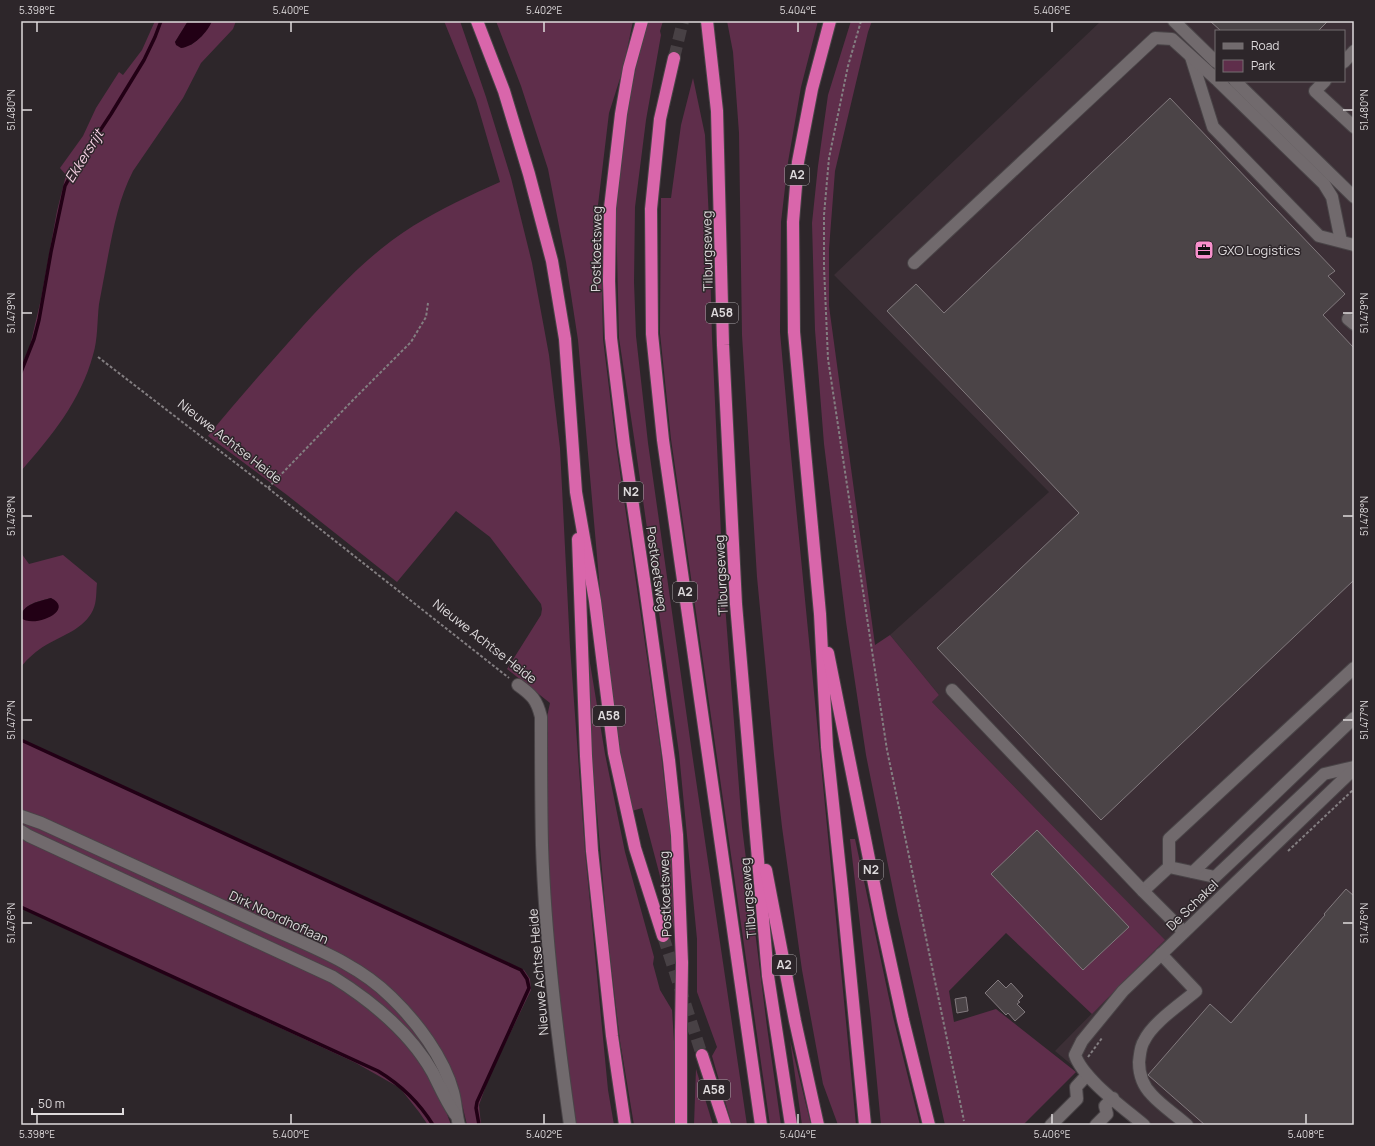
<svg xmlns="http://www.w3.org/2000/svg" width="1375" height="1146" font-family="Manrope,sans-serif">
  <style>
    .built { fill: #3c2f36; fill-rule: evenodd }
    .green { fill: #5f2e4b }
    .water { fill: #220015 }
    .lines { fill: none; stroke-linecap: round; stroke-linejoin: round }
    .stream { stroke: #220015; stroke-width: 3.5 }
    .building { fill: #4b4447; stroke: #827a7e }
    .highway-tunnel { stroke: #484145; stroke-width: 12; stroke-dasharray: 12 6; stroke-linecap: butt }
    .minor-casing { stroke: #494447; stroke-width: 14 }
    .highway-casing { stroke: #494447; stroke-width: 14 }
    .path { stroke: #837e81; stroke-width: 2; stroke-dasharray: 3 2; stroke-linecap: butt }
    .minor { stroke: #716a6d; stroke-width: 12 }
    .highway { stroke: #d966ab; stroke-width: 12 }
    .highway-bridge-casing { stroke: #494447; stroke-width: 14; stroke-linecap: butt }
    .highway-bridge { stroke: #d966ab; stroke-width: 12 }
    .ticks { fill: none; stroke: #dedadc; stroke-width: 1.5 }
    .labels { text-anchor: middle; stroke-width: 3; stroke-linejoin: round; paint-order: stroke }
    .shield { fill: #2d262a; stroke: #a9a4a7; stroke-width: 1 }
    .shield-label { font-size: 12px; font-weight: bold; fill: #dedadc }
    .street-label { font-size: 13px; fill: #dedadc; stroke: #2d262a }
    .poi-label { font-size: 13px; fill: #dedadc; stroke: #2d262a; text-anchor: start }
    .water-label { font-size: 14px; font-style: italic; fill: #f5cfe2; stroke: #2d262a }
    .neatline { fill: none; stroke: #dedadc; stroke-width: 1.5 }
    .ticks-label { font-size: 10px; text-anchor: middle; fill: #dedadc }
  </style>
  <rect width="100%" height="100%" fill="#2d262a"/>
  <path class="built" d="M1101,21h253v1104h-210l-89,-74 109,-111 -130,-133 -102,-105 7,-7 -49,-60 159,-143 -215,-217zM1216,31h128v50h-128z"/>
  <g class="green">
    <path d="M155,21h33l-13,21 16,3 11,-9 10,-15h24l-3,8 -32,34 -18,35 -50,73c-14,27 -19,55 -25,85 -3,16 -6,32 -9,48 -2,17 -1,35 -6,51 -12,45 -42,82 -72,116v-104l9,-21 11,-47 16,-88 9,-36 -6,-7 23,-32 13,-28 23,-36 4,3 19,-25z"/>
    <path d="M444,21h16l26,76 25,81 21,85 17,92 11,93 10,199 15,204 23,239 6,35h-40l-22,-186 -6,-93 1,-129 3,-14 -43,-34 34,-54 1,-6 -1,-5 -51,-67 -34,-26 -59,71 -110,-87 -79,-59c31,-38 63,-74 95,-110 34,-37 68,-74 110,-100 28,-17 57,-31 87,-44l-24,-82z"/>
    <path d="M496,21h137l-10,48 -14,44 -11,92 3,41 2,93 13,106 45,308 11,97 2,79 -32,-121 -10,3 -13,-59 -19,-162 -22,-250 -12,-78 -18,-93 -27,-83z"/>
    <path d="M648,21h15l-3,10 1,4 -15,85 -11,87 -1,75 2,54 12,107 44,310 55,372h-15l-20,-69 5,-9 -20,-55v-53l-18,-186 -44,-309 -16,-106 -3,-128 11,-96 9,-47z"/>
    <path d="M727,21h91l-17,66 -13,75 -7,60 -1,110 10,113 66,680h-18l-15,-41 -21,-114 -20,-143 -8,-72 -17,-178 -15,-242 -3,-202 -6,-81z"/>
    <path d="M851,21h21l-4,11 -33,139 -6,78v57l46,339 15,-10 49,60 -7,7 102,105 131,133 -73,74 -86,-81 -57,58 5,31 42,-13 80,63 -53,53h-78l-47,-210 -32,-160 -20,-133 -22,-178 -9,-114 -3,-107 6,-57 10,-71z"/>
    <path d="M693,78l12,57 4,86 3,116 11,241 19,249 25,200 14,98h-11l-99,-686 -11,-106 1,-135h10l10,-73z"/>
    <path d="M21,553l8,11 34,-9 34,28c-1,8 0,19 -4,27 -9,19 -30,25 -47,35 -10,6 -18,13 -25,22v-50l37,-7 -7,-12c-11,3 -25,5 -30,16z"/>
    <path d="M589,657l16,97 20,98 29,105 -1,7 7,26 12,20 3,47 -1,68h-40l-14,-84 -12,-102 -16,-184z"/>
    <path d="M21,739l503,231 6,9 1,11 -42,87 -10,28 2,20h-14l-5,-21 -9,-26 -83,-103 -349,-163z"/>
    <path d="M21,819l310,140 30,19 49,44 35,57 -65,-74 -359,-178z"/>
    <path d="M21,835l308,144 56,40 34,40 21,36 11,30h-23l-9,-13 -19,-24 -44,-25 -335,-155z"/>
    <path d="M850,839h5l38,178 27,108h-39l-10,-106z"/>
    <path d="M790,1040l21,85h-9z"/>
    <path d="M696,1069l17,56h-19z"/>
  </g>
  <g class="water">
    <path d="M188,21h24c-4,11 -19,26 -31,27l-5,-3 -1,-3z"/>
    <path d="M51,598c25,12 -17,31 -30,20 0,-14 20,-17 30,-20z"/>
  </g>
  <g class="lines">
    <g class="stream">
      <path d="M21,372l13,-33 5,-19 12,-68 14,-66 7,-13 39,-59 33,-54 11,-23 6,-16"/>
      <path d="M21,740l500,230 6,9 2,9 -52,114 -1,6 3,17"/>
      <path d="M21,907l357,164c23,14 41,31 55,54"/>
    </g>
  </g>
  <g class="building">
    <path d="M1210,21h118l-10,10h-97z"/>
    <path d="M1170,98l165,173 -7,5 17,18 -22,21 31,33v232l-253,240 -164,-172 142,-135 -192,-202 29,-27 28,29z"/>
    <path d="M1037,830l92,97 -46,43 -92,-96z"/>
    <path d="M1346,889l8,7v229h-149l-57,-50 62,-71 21,19 94,-108 -1,-1z"/>
    <path d="M998,980l8,8 5,-5 12,13 -5,5 2,1 -3,2 8,8 -10,9 -7,-8 -2,2 -21,-22z"/>
    <path d="M966,997l2,14 -11,2 -2,-14z"/>
  </g>
  <g class="lines">
    <g class="highway-tunnel">
      <path d="M674,58l9,-37"/>
      <path d="M663,936l39,119"/>
    </g>
    <defs>
      <g id="minor">
        <path d="M1174,21l42,41"/>
        <path d="M1191,57l22,70 106,109 35,9"/>
        <path d="M1344,62l10,-11"/>
        <path d="M1218,81l106,103 8,13 9,44"/>
        <path d="M1235,81l119,116"/>
        <path d="M1325,81l-10,10 39,36"/>
        <path d="M914,263l241,-225 17,1 44,40"/>
        <path d="M1348,319l6,5"/>
        <path d="M518,685c14,10 19,15 23,32 0,43 0,85 1,128 3,93 15,187 28,280"/>
        <path d="M952,690l191,201 26,-24 46,10 109,-103 30,-7"/>
        <path d="M21,816l20,7c75,34 150,68 225,103 43,20 91,37 125,71 26,25 53,61 62,95 3,11 3,22 6,33"/>
        <path d="M21,831l8,5 304,141c40,25 77,55 100,96 7,14 13,28 22,41"/>
        <path d="M1169,867v-28l185,-171"/>
        <path d="M1193,872l161,-154"/>
        <path d="M1143,891l41,41"/>
        <path d="M1161,954l35,37c-15,13 -44,32 -52,50 -4,6 -4,14 -5,21 0,13 4,24 13,33 10,11 24,20 35,30"/>
        <path d="M1051,1125l26,-26 -1,-12 11,-12"/>
        <path d="M1096,1125l11,-11 -2,-8 8,-8"/>
        <path d="M1144,1125c-20,-17 -61,-46 -69,-70l7,-14 41,-50 231,-222"/>
      </g>
      <g id="highway">
        <path d="M477,21l27,70 25,83 23,87 13,78 11,153 19,109 19,152 21,95 28,88"/>
        <path d="M642,21l-13,47 -8,46 -11,94 -1,73 2,57 13,107 21,141 24,174 8,75 5,128"/>
        <path d="M707,21l10,90 6,234 13,259 32,372 23,149"/>
        <path d="M830,21l-18,68 -14,73 -5,60 1,110 26,282 7,133 15,142 23,236"/>
        <path d="M674,58l-14,61 -9,90 1,125 11,106 98,685"/>
        <path d="M578,539l8,217 6,95 20,185 13,89"/>
        <path d="M828,653l53,266 22,101 26,105"/>
        <path d="M766,870l29,151 23,104"/>
        <path d="M702,1055l23,70"/>
        <path d="M681,1125v-94"/>
      </g>
    </defs>
    <use href="#minor" class="minor-casing"/>
    <use href="#highway" class="highway-casing"/>
    <g class="path">
      <path d="M861,21l-13,45 -19,92 -5,57v52l4,92 59,391 77,371"/>
      <path d="M98,357l170,131 241,190"/>
      <path d="M268,488l86,-89 57,-57 15,-25 2,-14"/>
      <path d="M1288,851l66,-62"/>
      <path d="M1088,1057l14,-19"/>
    </g>
    <use href="#minor" class="minor"/>
    <use href="#highway" class="highway"/>
    <defs>
      <path id="highway-bridge" d="M681,1031l1,-68"/>
    </defs>
    <use href="#highway-bridge" class="highway-bridge-casing"/>
    <use href="#highway-bridge" class="highway-bridge"/>
  </g>
  <path class="ticks" d="M37,22v10M291,22v10M544,22v10M798,22v10M1052,22v10M22,110h10M1343,110h10M22,313h10M1343,313h10M22,516h10M1343,516h10M22,720h10M1343,720h10M22,923h10M1343,923h10M37,1114v10M291,1114v10M544,1114v10M798,1114v10M1052,1114v10M1306,1114v10"/>
  <defs>
    <symbol id="office-square" viewBox="-11 -11 22 22"><rect x="-9" y="-9" width="18" height="18" rx="4" fill="#f890cc" stroke="#2d262a"/><path d="M-6-3h4V-5.5h4V-3h4V5H-6ZM-1-4.5V-3h2v-1.5ZM-6 0V1H6V0Z" fill="#111"/></symbol>
  </defs>
  <g fill-rule="evenodd">
    <use href="#office-square" x="1193" y="239" width="22" height="22"/>
  </g>
  <g class="labels">
    <g class="shield">
      <rect x="785" y="165" width="24" height="20" rx="3"/>
      <rect x="706" y="303" width="32" height="20" rx="3"/>
      <rect x="619" y="482" width="24" height="20" rx="3"/>
      <rect x="673" y="582" width="24" height="20" rx="3"/>
      <rect x="593" y="706" width="32" height="20" rx="3"/>
      <rect x="859" y="860" width="24" height="20" rx="3"/>
      <rect x="772" y="955" width="24" height="20" rx="3"/>
      <rect x="698" y="1080" width="32" height="20" rx="3"/>
    </g>
    <g class="shield-label">
      <text x="797" y="179">A2</text>
      <text x="722" y="317">A58</text>
      <text x="631" y="496">N2</text>
      <text x="685" y="596">A2</text>
      <text x="609" y="720">A58</text>
      <text x="871" y="874">N2</text>
      <text x="784" y="969">A2</text>
      <text x="714" y="1094">A58</text>
    </g>
    <g class="street-label">
      <text transform="translate(596 249) rotate(-89)" y="5">Postkoetsweg</text>
      <text transform="translate(707 251) rotate(-91)" y="5">Tilburgseweg</text>
      <text transform="translate(230 441) rotate(38)" y="5">Nieuwe Achtse Heide</text>
      <text transform="translate(657 569) rotate(82)" y="5">Postkoetsweg</text>
      <text transform="translate(721 575) rotate(-93)" y="5">Tilburgseweg</text>
      <text transform="translate(485 641) rotate(38)" y="5">Nieuwe Achtse Heide</text>
      <text transform="translate(665 894) rotate(-92)" y="5">Postkoetsweg</text>
      <text transform="translate(748 898) rotate(-95)" y="5">Tilburgseweg</text>
      <text transform="translate(1192 905) rotate(-44)" y="5">De Schakel</text>
      <text transform="translate(279 917) rotate(25)" y="5">Dirk Noordhoflaan</text>
      <text transform="translate(538 972) rotate(-95)" y="5">Nieuwe Achtse Heide</text>
    </g>
    <g class="poi-label">
      <text x="1218" y="255">GXO Logistics</text>
    </g>
    <g class="water-label">
      <text transform="translate(84 156) rotate(-58)" y="5">Ekkersrijt</text>
    </g>
  </g>
  <rect width="1375" height="1146" fill="none" stroke="#2d262a" stroke-width="44"/>
  <rect x="1215" y="30" width="130" height="52" fill="#2d262a" stroke="#746e71"/>
  <rect x="1223" y="43" width="20" height="6" fill="#716a6d" stroke="#746e71"/>
  <text x="1251" y="50" font-size="12" fill="#dedadc">Road</text>
  <rect x="1223" y="60" width="20" height="12" fill="#5f2e4b" stroke="#746e71"/>
  <text x="1251" y="70" font-size="12" fill="#dedadc">Park</text>
  <path d="M32 1108v6h91v-6" fill="none" stroke="#dedadc" stroke-width="2"/>
  <text x="38" y="1108" font-size="12" fill="#dedadc" stroke="#2d262a" stroke-width="3" paint-order="stroke">50 m</text>
  <rect x="22" y="22" width="1331" height="1102" class="neatline"/>
  <g class="ticks-label">
    <text x="37" y="14">5.398°E</text>
    <text x="291" y="14">5.400°E</text>
    <text x="544" y="14">5.402°E</text>
    <text x="798" y="14">5.404°E</text>
    <text x="1052" y="14">5.406°E</text>
    <text transform="translate(11 110) rotate(-90)" y="4">51.480°N</text>
    <text transform="translate(1364 110) rotate(-90)" y="4">51.480°N</text>
    <text transform="translate(11 313) rotate(-90)" y="4">51.479°N</text>
    <text transform="translate(1364 313) rotate(-90)" y="4">51.479°N</text>
    <text transform="translate(11 516) rotate(-90)" y="4">51.478°N</text>
    <text transform="translate(1364 516) rotate(-90)" y="4">51.478°N</text>
    <text transform="translate(11 720) rotate(-90)" y="4">51.477°N</text>
    <text transform="translate(1364 720) rotate(-90)" y="4">51.477°N</text>
    <text transform="translate(11 923) rotate(-90)" y="4">51.476°N</text>
    <text transform="translate(1364 923) rotate(-90)" y="4">51.476°N</text>
    <text x="37" y="1138">5.398°E</text>
    <text x="291" y="1138">5.400°E</text>
    <text x="544" y="1138">5.402°E</text>
    <text x="798" y="1138">5.404°E</text>
    <text x="1052" y="1138">5.406°E</text>
    <text x="1306" y="1138">5.408°E</text>
  </g>
</svg>
